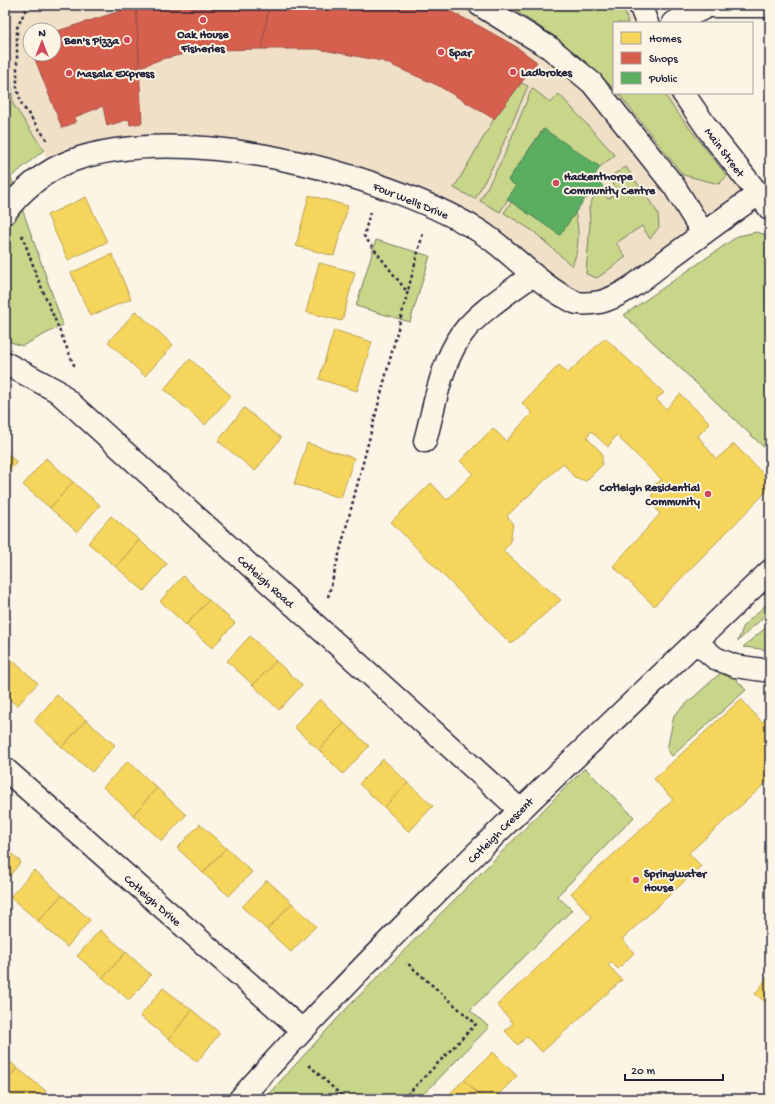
<svg xmlns="http://www.w3.org/2000/svg" width="775" height="1104" font-family="'Gochi Hand',sans-serif">
  <style>
    .built { fill: #f0e0c8; fill-rule: evenodd }
    .green { fill: #c8d68a; stroke: #757c62 }
    .homes { fill: #f6d55c; stroke: #b69f52 }
    .shops { fill: #d6604d; stroke: #a04d48 }
    .public { fill: #5aae61; stroke: #498456 }
    .lines { fill: none; stroke-linecap: round; stroke-linejoin: round }
    .minor-casing { stroke: #22223b; stroke-width: 25 }
    .path { stroke: #22223b; stroke-width: 2.5; stroke-dasharray: 3 3; stroke-linecap: butt }
    .minor { stroke: #fcf5e5; stroke-width: 22 }
    .poi-dot { fill: #d1495b; stroke: #fcf5e5; stroke-width: 1.5 }
    .labels { text-anchor: middle; stroke-width: 4; stroke-linejoin: round; paint-order: stroke }
    .poi-label { font-size: 12px; font-weight: bold; fill: #22223b; stroke: #fcf5e5; text-anchor: start }
    .street-label { font-size: 12px; fill: #22223b; stroke: #fcf5e5 }
  </style>
  <rect width="100%" height="100%" fill="#fcf5e5"/>
  <filter id="ink" filterUnits="userSpaceOnUse"><feTurbulence type="fractalNoise" baseFrequency=".025" numOctaves="2"/><feDisplacementMap in="SourceGraphic" scale="8" xChannelSelector="R" yChannelSelector="G"/><feConvolveMatrix kernelMatrix="1 2 1 2 8 2 1 2 1" color-interpolation-filters="sRGB"/></filter>
  <g filter="url(#ink)">
    <path class="built" d="M5,5h635l7,18h-33v70h69l74,102 -157,107 -67,-27 -145,-87 -218,-42 -120,27 -6,-23 -31,-46 -6,-65 -2,-6zM30,30h24v24h-24z"/>
    <g class="green">
      <path d="M507,5h116l5,18h-14v66l-53,-48z"/>
      <path d="M5,33l2,6 6,65 31,46 -33,27 52,148 -41,21 -17,-6z"/>
      <path d="M521,83l7,3 -31,72 -22,41 -21,-11 40,-69z"/>
      <path d="M532,88l19,15 8,-9 56,61 -15,12 -57,-38 -35,51 8,6 -16,26 -20,-11 24,-45z"/>
      <path d="M618,93h46l9,14 54,69 -8,8 -36,-9z"/>
      <path d="M626,167l32,46 1,14 -9,12 -8,-13 -26,17 10,14 -29,21 -11,-4 4,-50 -1,-16 4,-10 9,-7 6,8 10,-7 -9,-15z"/>
      <path d="M511,202l49,33 15,-22c5,17 4,37 -3,53l-39,-35 -29,-18z"/>
      <path d="M756,232l14,4v217l-146,-138 114,-79z"/>
      <path d="M376,240l54,16 -20,66 -54,-16z"/>
      <path d="M770,601v10l-32,30 6,-16z"/>
      <path d="M770,624v26l-27,-3z"/>
      <path d="M726,668l20,22 -74,66 -5,-6 7,-35z"/>
      <path d="M585,768l49,49 -77,79 15,14 -102,100 19,17 -70,72h-155l84,-92z"/>
    </g>
    <g class="homes">
      <path d="M309,195l39,11 -14,50 -38,-10z"/>
      <path d="M86,197l21,45 -39,18 -21,-45z"/>
      <path d="M112,254l19,45 -41,17 -19,-43z"/>
      <path d="M319,263l36,9 -13,49 -36,-9z"/>
      <path d="M136,311l37,34 -28,31 -37,-34z"/>
      <path d="M334,330l38,12 -15,49 -38,-12z"/>
      <path d="M605,338l59,55 -8,6 10,10 14,-15 30,29 -12,13 18,23 18,-15 36,37v7l-116,118 -41,-40 47,-52 -8,-11v-17l10,-6 -46,-45 -8,12 -17,-16 -4,7 15,15v12l-16,16 -12,-4 -11,-14 -56,53 6,7 -3,20 -7,8 58,49 -50,44 -120,-122 40,-39 16,17 26,-27 -13,-12 33,-33 13,13 26,-28 -10,-10 37,-38 9,8z"/>
      <path d="M190,359l41,37 -26,29 -41,-36z"/>
      <path d="M244,408l37,30 -26,33 -37,-30z"/>
      <path d="M307,443l47,15 -13,40 -47,-14z"/>
      <path d="M5,452l12,10 -12,13z"/>
      <path d="M46,458l27,24 -23,26 -27,-23z"/>
      <path d="M73,482l27,23 -23,27 -27,-24z"/>
      <path d="M111,516l28,24 -23,27 -28,-24z"/>
      <path d="M139,540l28,24 -23,27 -28,-24z"/>
      <path d="M183,576l26,24 -23,25 -26,-24z"/>
      <path d="M209,600l26,23 -23,25 -26,-23z"/>
      <path d="M250,636l26,25 -23,24 -26,-24z"/>
      <path d="M5,654l6,5 -6,7z"/>
      <path d="M11,659l27,24 -21,23 -12,-11v-29z"/>
      <path d="M276,661l26,24 -23,25 -26,-25z"/>
      <path d="M57,695l29,25 -24,27 -28,-26z"/>
      <path d="M320,699l24,24 -25,27 -25,-23z"/>
      <path d="M741,699l21,23 8,-7v45l-7,6 7,7v6l-81,74 12,13 -79,73 12,14 -16,16 -7,-7 -3,3 14,15 -80,72 -15,-16 -9,9 -13,-14 8,-8 -16,-18 95,-88 -21,-24 102,-93 -19,-21z"/>
      <path d="M86,720l29,25 -23,27 -30,-25z"/>
      <path d="M344,723l25,23 -26,28 -24,-24z"/>
      <path d="M383,759l25,24 -24,24 -25,-23z"/>
      <path d="M128,761l29,27 -24,27 -30,-28z"/>
      <path d="M408,783l25,23 -24,26 -25,-25z"/>
      <path d="M157,788l29,27 -24,26 -29,-26z"/>
      <path d="M200,824l26,24 -23,25 -26,-25z"/>
      <path d="M5,848l16,14 -16,19z"/>
      <path d="M226,848l26,24 -23,24 -26,-23z"/>
      <path d="M34,870l28,25 -24,26 -28,-24z"/>
      <path d="M267,880l25,23 -25,27 -25,-23z"/>
      <path d="M62,895l28,25 -23,27 -29,-26z"/>
      <path d="M292,903l24,23 -25,26 -24,-22z"/>
      <path d="M100,930l26,22 -23,26 -26,-22z"/>
      <path d="M126,952l25,23 -22,25 -26,-22z"/>
      <path d="M770,974v31l-15,-11z"/>
      <path d="M163,988l29,22 -23,29 -29,-23z"/>
      <path d="M192,1010l28,23 -23,29 -28,-23z"/>
      <path d="M493,1052l24,24 -23,23h-11l-19,-19z"/>
      <path d="M5,1057l12,11 -12,15z"/>
      <path d="M17,1068l29,23 -7,8h-34v-16z"/>
      <path d="M464,1080l19,19h-39z"/>
      <path d="M642,1093l5,6h-11z"/>
    </g>
    <g class="shops">
      <path d="M139,5h130l-7,44 -49,1 -24,3 -27,6 -22,8 -4,-61z"/>
      <path d="M269,5h169l45,23 32,18 22,16 -43,57 -57,-34 -55,-24 -64,-12h-56z"/>
      <path d="M136,6l6,117 -12,2 -1,-6 -22,7 -4,-20 -28,11 1,5 -14,6 -29,-74h21v-22z"/>
    </g>
    <path class="public" d="M544,129l56,38 -5,8 8,12 -19,13 -24,35 -53,-36 9,-13 -8,-6z"/>
    <g class="lines">
      <defs>
        <g id="minor">
          <path d="M480,5l70,43 42,35 82,103 29,47"/>
          <path d="M640,5l7,18"/>
          <path d="M673,23l35,-17h62"/>
          <path d="M683,93l29,42 58,74"/>
          <path d="M5,213c15,-22 41,-43 66,-52 110,-40 307,10 405,68 32,19 55,49 87,67 5,2 11,7 15,7 6,1 16,0 22,-1 25,-6 51,-30 71,-45 29,-21 57,-42 86,-62"/>
          <path d="M5,363l52,28 463,419"/>
          <path d="M425,441c10,-36 15,-76 37,-107 15,-21 50,-44 71,-59"/>
          <path d="M696,642l19,16 20,8 35,5"/>
          <path d="M5,769l297,261"/>
          <path d="M240,1099c166,-186 350,-355 530,-528"/>
        </g>
      </defs>
      <use href="#minor" class="minor-casing"/>
      <g class="path">
        <path d="M30,5l-5,6 -8,17v61l5,16 25,35"/>
        <path d="M370,212l-6,24 44,57"/>
        <path d="M22,235l16,44 36,86 -2,2"/>
        <path d="M328,597l95,-364"/>
        <path d="M309,1065l36,34"/>
        <path d="M403,1099l73,-75 -70,-62"/>
      </g>
      <use href="#minor" class="minor"/>
    </g>
  </g>
  <g class="poi-dot">
    <circle cx="203" cy="20" r="4"/>
    <circle cx="127" cy="40" r="4"/>
    <circle cx="441" cy="52" r="4"/>
    <circle cx="513" cy="72" r="4"/>
    <circle cx="69" cy="73" r="4"/>
    <circle cx="556" cy="183" r="4"/>
    <circle cx="708" cy="494" r="4"/>
    <circle cx="636" cy="880" r="4"/>
  </g>
  <g class="labels">
    <g class="poi-label">
      <text x="203" y="38" text-anchor="middle">Oak House<tspan x="203" dy="14">Fisheries</tspan></text>
      <text x="119" y="44" text-anchor="end">Ben's Pizza</text>
      <text x="449" y="56">Spar</text>
      <text x="521" y="76">Ladbrokes</text>
      <text x="77" y="77">Masala Express</text>
      <text x="564" y="180">Hackenthorpe<tspan x="564" dy="14">Community Centre</tspan></text>
      <text x="700" y="491" text-anchor="end">Cotleigh Residential<tspan x="700" dy="14">Community</tspan></text>
      <text x="644" y="877">Springwater<tspan x="644" dy="14">House</tspan></text>
    </g>
    <g class="street-label">
      <text transform="translate(725 152) rotate(53)" y="4">Main Street</text>
      <text transform="translate(411 200) rotate(22)" y="4">Four Wells Drive</text>
      <text transform="translate(266 581) rotate(42)" y="4">Cotleigh Road</text>
      <text transform="translate(500 830) rotate(-45)" y="4">Cotleigh Crescent</text>
      <text transform="translate(153 900) rotate(41)" y="4">Cotleigh Drive</text>
    </g>
  </g>
  <rect width="775" height="1104" fill="none" stroke="#fcf5e5" stroke-width="20"/>
  <rect x="10" y="10" width="755" height="1084" fill="none" stroke="#22223b" stroke-width="1.5" filter="url(#ink)"/>
  <rect x="613" y="22" width="140" height="72" fill="#fcf5e5" stroke="#a5a1a1"/>
  <rect x="621" y="32" width="20" height="12" fill="#f6d55c" stroke="#a5a1a1"/>
  <text x="649" y="42" font-size="12" fill="#22223b">Homes</text>
  <rect x="621" y="52" width="20" height="12" fill="#d6604d" stroke="#a5a1a1"/>
  <text x="649" y="62" font-size="12" fill="#22223b">Shops</text>
  <rect x="621" y="72" width="20" height="12" fill="#5aae61" stroke="#a5a1a1"/>
  <text x="649" y="82" font-size="12" fill="#22223b">Public</text>
  <g transform="translate(42 42)"><circle r="19" fill="#fcf5e5" stroke="#a5a1a1"/>
  <path d="M0-3L7 15L0 10L-7 15Z" fill="#d1495b"/>
  <text y="-6" font-size="11" font-weight="bold" text-anchor="middle" fill="#22223b">N</text>
  </g>
  <path d="M625 1074v6h98v-6" fill="none" stroke="#22223b" stroke-width="2"/>
  <text x="631" y="1074" font-size="12" fill="#22223b" stroke="#fcf5e5" stroke-width="3" paint-order="stroke">20 m</text>
</svg>
